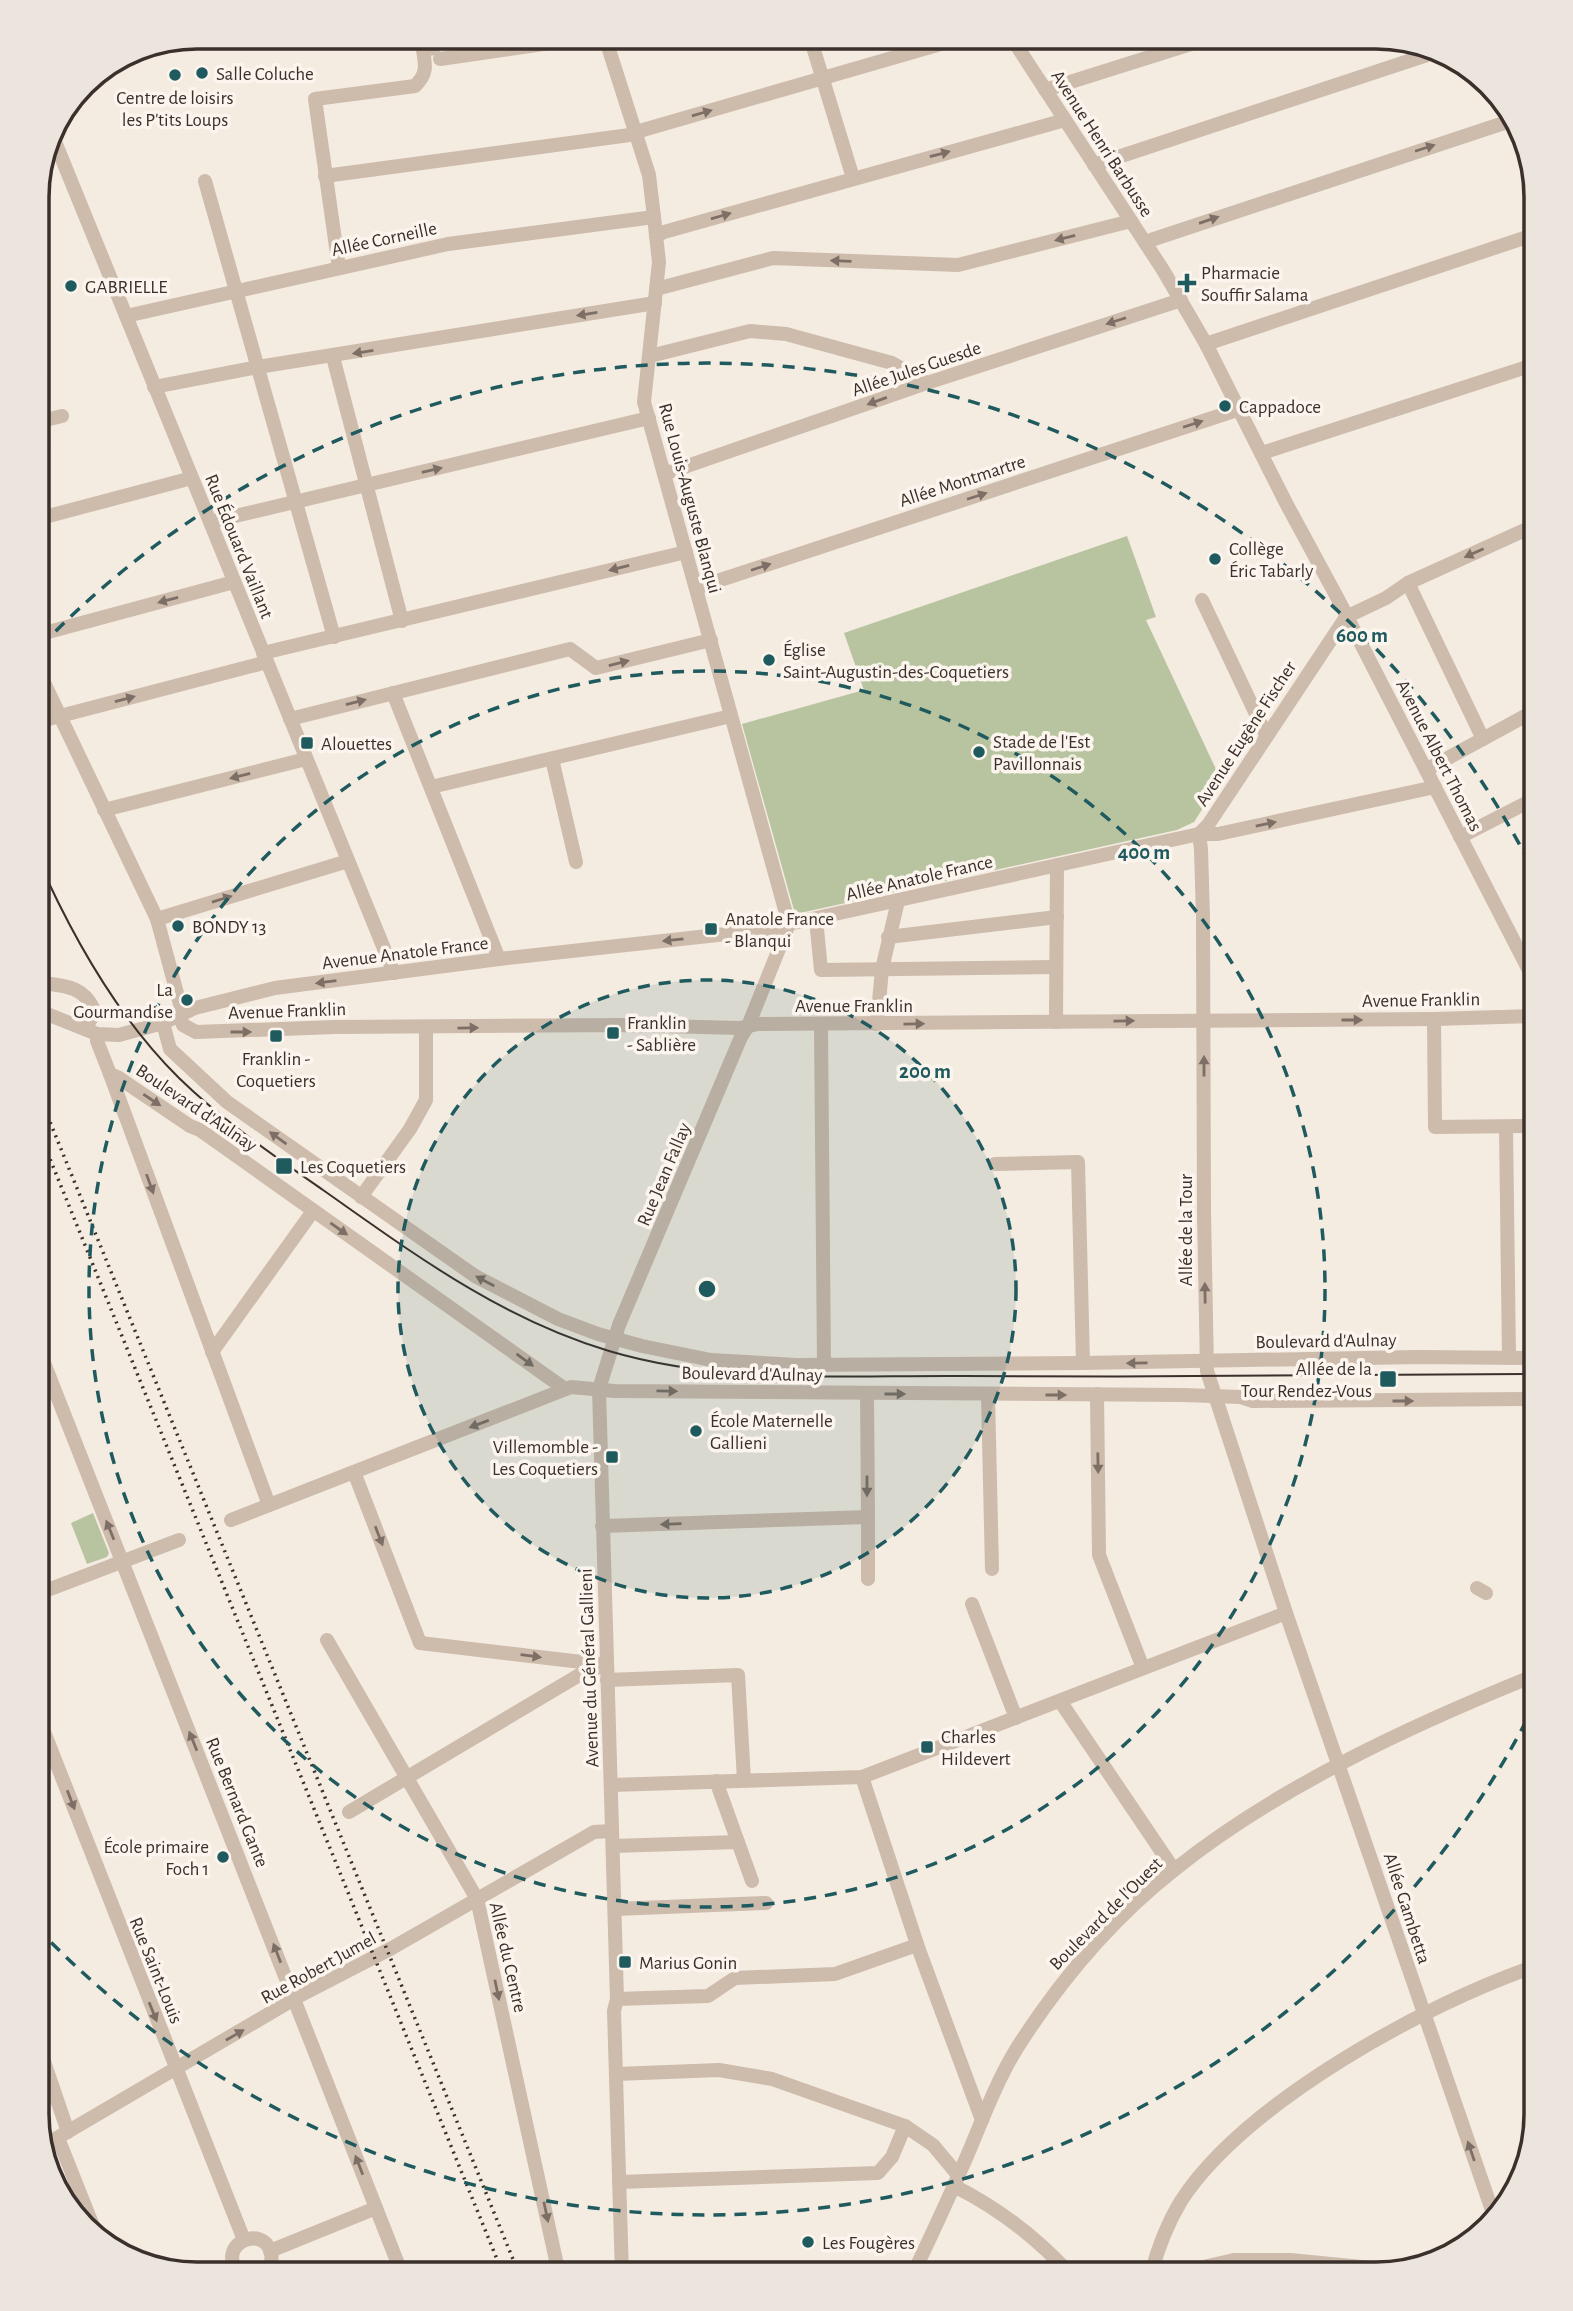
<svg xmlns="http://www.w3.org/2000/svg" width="1573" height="2311" font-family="'Alegreya Sans',sans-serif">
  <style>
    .green { fill: #b8c4a0 }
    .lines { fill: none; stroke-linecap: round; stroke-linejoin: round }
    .minor { stroke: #cdbbac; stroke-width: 14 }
    .tram { stroke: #3b302b; stroke-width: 2 }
    .rail { stroke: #3b302b; stroke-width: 3.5; stroke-dasharray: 2 5; stroke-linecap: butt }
    .oneway { fill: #7d6f65 }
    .ring { fill: none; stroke: #1f5a5e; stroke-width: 3.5; stroke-dasharray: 12 9 }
    .poi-dot { fill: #1f5a5e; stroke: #fbf5ee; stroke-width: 2.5 }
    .labels { text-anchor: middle; stroke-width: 7; stroke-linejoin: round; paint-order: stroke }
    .poi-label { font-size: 19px; fill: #3b302b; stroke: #fbf5ee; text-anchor: start }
    .street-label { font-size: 19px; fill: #3b302b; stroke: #fbf5ee }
    .rim { fill: none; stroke: #3b302b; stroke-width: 3.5 }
    .centre { fill: #1f5a5e; stroke: #fbf5ee; stroke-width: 3.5 }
    .ring-label { font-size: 21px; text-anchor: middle; font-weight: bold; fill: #1f5a5e; stroke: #fbf5ee; stroke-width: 7; stroke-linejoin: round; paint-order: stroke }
  </style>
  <rect width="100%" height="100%" fill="#f4ebe1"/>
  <g class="green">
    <path d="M1127,536l29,81 -10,3 75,160 -27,42 -17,8 -377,83 -6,-3 -52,-186 122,-34 -20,-57z"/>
    <path d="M93,1513l16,40 -2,4 -20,7 -16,-41z"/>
  </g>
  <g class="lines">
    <g class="minor">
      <path d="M605,37l44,138 5,42 5,45 -15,140 145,522"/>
      <path d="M810,37l43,141"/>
      <path d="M1011,37l152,233 43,74 80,159 52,96 198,385"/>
      <path d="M440,59l152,-22"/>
      <path d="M1045,90l168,-53"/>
      <path d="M51,132l343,841"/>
      <path d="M636,132l329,-95"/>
      <path d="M1094,165l339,-112"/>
      <path d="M325,176l312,-42"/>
      <path d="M205,181l129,456"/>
      <path d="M656,236l8,-4 401,-112"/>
      <path d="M1145,242l371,-123"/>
      <path d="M339,268l-24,-169 100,-13c12,-12 11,-19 8,-36l11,-2"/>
      <path d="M656,289l117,-31 185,7 173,-44"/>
      <path d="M126,316l322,-72 206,-27"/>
      <path d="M1206,344l330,-110"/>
      <path d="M650,356l100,-25 36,3 106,29 35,20"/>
      <path d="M333,357l69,264"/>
      <path d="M154,387l104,-20 397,-64"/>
      <path d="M37,422l25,-6"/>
      <path d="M1262,453l274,-89"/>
      <path d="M664,474l263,-91 254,-83"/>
      <path d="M37,519l155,-41"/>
      <path d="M210,522l439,-104"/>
      <path d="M1408,583l75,156"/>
      <path d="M696,588l544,-179"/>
      <path d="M1202,600l64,135"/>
      <path d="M37,635l197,-53"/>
      <path d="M263,653l423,-101"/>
      <path d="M37,668l120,251 24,89 -1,9"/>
      <path d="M393,693l106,266"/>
      <path d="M290,719l280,-70 26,19 115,-28"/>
      <path d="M37,722l230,-60"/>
      <path d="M552,759l24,103"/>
      <path d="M1426,770l110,-60"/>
      <path d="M431,787l300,-71"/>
      <path d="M104,810l202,-51"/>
      <path d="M1199,834l2,15 2,68 1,295 3,159 79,242 208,603"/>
      <path d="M1199,834l9,-9 138,-208 40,-19 22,-15 128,-58"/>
      <path d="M1460,837l76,-39"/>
      <path d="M157,919l191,-58"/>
      <path d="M816,919l5,51 235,-3"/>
      <path d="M888,937l169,-20"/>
      <path d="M37,982c23,4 45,2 56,26l-2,11 -6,10"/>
      <path d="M37,1010l60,24 22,1 44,-12 32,-15 80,-20 224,-29 273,-30 17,-5 410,-90h19l217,-47"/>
      <path d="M180,1017l3,8 13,7 139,-5 289,-2 116,3 18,-4 676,-5 102,-3"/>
      <path d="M1434,1019l1,108 101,-1"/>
      <path d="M1056,1022l1,-157"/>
      <path d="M163,1023l7,26 57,53 248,174 83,43 40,15 44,12 69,14 85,5 287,-2 335,-6 118,1"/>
      <path d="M877,1024l5,-55 16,-68"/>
      <path d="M821,1025l3,340"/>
      <path d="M97,1034v7l13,33 9,4 71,48 10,4 365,259"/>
      <path d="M110,1074l159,431"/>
      <path d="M1506,1127l3,231"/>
      <path d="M995,1164l83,-2 5,201"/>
      <path d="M361,1197l49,-68 16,-29v-72"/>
      <path d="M37,1345l365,929"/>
      <path d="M212,1352l101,-141"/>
      <path d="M1097,1394l2,161 44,113"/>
      <path d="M988,1395l4,174"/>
      <path d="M354,1472l66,171 187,22"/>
      <path d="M868,1517v62"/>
      <path d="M231,1520l340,-133 43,4 569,4 58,2 12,4 283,-2"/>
      <path d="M602,1526l266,-9 -1,-123"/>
      <path d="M1477,1588l9,5"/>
      <path d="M37,1594l142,-54"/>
      <path d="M972,1604l44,114"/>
      <path d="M327,1640l150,259 82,375"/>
      <path d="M607,1680l131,-5 6,105"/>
      <path d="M1060,1701l114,169"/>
      <path d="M37,1714l207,526"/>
      <path d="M862,1777l57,173 63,170"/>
      <path d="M716,1781l36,100"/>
      <path d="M611,1785l251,-8 424,-164"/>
      <path d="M349,1812l232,-138 21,-8"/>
      <path d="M613,1846l125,-4"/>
      <path d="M615,1909l151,-6"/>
      <path d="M617,1999l91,-3 27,-18 100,-4 82,-29"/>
      <path d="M37,2041l31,91"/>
      <path d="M616,2074l103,-4 53,9 133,47 28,19 25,30"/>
      <path d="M58,2138l37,93"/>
      <path d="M45,2145l256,-150 91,-47 202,-116 18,-1"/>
      <path d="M619,2182l259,-9 14,-16 13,-31"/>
      <path d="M954,2186c44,22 83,52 116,88"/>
      <path d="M270,2251l106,-43"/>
      <path d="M215,2274l19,-7"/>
      <path d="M240,2274c-27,-28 23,-52 31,-21 2,9 -1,15 -7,21"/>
      <path d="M622,2274l-8,-263 3,-12 -18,-610 20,-64 122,-288 7,-11 41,-102"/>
      <path d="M913,2274c20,-42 39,-83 57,-125 14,-34 28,-70 47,-101 42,-66 95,-129 157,-178 103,-83 240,-146 362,-195"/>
      <path d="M1151,2274c7,-26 16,-50 30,-73 64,-99 246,-198 355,-235"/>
      <path d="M1173,2274l61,-14h56l102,10"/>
    </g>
    <path class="tram" d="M37,857c26,59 74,154 142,221 44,43 94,77 144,112 91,64 178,129 286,161 114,34 237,24 354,25 191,1 382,0 573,-2"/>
    <g class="rail">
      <path d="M37,1090l482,1184"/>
      <path d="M37,1127l466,1147"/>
    </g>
  </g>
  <defs><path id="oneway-solid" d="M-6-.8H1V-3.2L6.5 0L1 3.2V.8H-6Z" transform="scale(1.75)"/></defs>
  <g class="oneway">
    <use href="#oneway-solid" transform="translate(702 113) rotate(-16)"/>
    <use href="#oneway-solid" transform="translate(1425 148) rotate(-18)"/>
    <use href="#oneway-solid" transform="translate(940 154) rotate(-15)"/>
    <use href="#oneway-solid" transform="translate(721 216) rotate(-16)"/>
    <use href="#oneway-solid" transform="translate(1209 220) rotate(-19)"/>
    <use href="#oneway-solid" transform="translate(1065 238) rotate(166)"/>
    <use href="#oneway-solid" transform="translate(841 261) rotate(-178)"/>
    <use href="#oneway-solid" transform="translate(587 314) rotate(171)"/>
    <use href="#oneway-solid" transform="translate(1116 321) rotate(162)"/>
    <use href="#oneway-solid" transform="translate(363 352) rotate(171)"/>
    <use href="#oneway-solid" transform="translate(877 401) rotate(160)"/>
    <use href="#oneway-solid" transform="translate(1193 424) rotate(-18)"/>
    <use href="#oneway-solid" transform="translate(432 470) rotate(-13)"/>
    <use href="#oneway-solid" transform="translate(977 496) rotate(-18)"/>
    <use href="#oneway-solid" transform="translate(1474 553) rotate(156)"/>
    <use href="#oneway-solid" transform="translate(761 567) rotate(-18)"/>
    <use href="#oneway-solid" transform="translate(619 568) rotate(166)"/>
    <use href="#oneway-solid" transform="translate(168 600) rotate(165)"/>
    <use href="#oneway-solid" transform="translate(619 663) rotate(-14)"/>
    <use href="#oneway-solid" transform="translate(125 699) rotate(-15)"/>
    <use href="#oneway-solid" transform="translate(356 702) rotate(-14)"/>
    <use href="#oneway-solid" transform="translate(240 776) rotate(166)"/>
    <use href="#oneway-solid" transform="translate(1266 824) rotate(-12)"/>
    <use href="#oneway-solid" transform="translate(222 899) rotate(-17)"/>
    <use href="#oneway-solid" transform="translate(673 940) rotate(174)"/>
    <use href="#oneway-solid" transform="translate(326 982) rotate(173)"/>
    <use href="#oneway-solid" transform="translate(1352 1020)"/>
    <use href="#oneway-solid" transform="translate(1124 1021) rotate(-1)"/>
    <use href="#oneway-solid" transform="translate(914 1024) rotate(-1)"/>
    <use href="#oneway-solid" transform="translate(468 1028) rotate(-1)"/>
    <use href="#oneway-solid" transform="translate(241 1032)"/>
    <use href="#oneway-solid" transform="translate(1204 1066) rotate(-90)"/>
    <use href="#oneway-solid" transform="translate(152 1100) rotate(34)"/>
    <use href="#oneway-solid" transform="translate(278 1138) rotate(-144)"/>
    <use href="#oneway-solid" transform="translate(150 1184) rotate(70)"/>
    <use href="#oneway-solid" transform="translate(339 1229) rotate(35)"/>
    <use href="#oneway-solid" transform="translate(485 1281) rotate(-152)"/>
    <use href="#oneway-solid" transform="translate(1205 1293) rotate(-91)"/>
    <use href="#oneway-solid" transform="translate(525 1360) rotate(36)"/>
    <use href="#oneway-solid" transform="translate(1137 1363) rotate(179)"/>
    <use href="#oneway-solid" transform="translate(667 1391) rotate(1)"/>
    <use href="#oneway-solid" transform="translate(895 1394)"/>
    <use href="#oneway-solid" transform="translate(1056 1395)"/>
    <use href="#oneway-solid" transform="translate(1403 1401)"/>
    <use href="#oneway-solid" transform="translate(479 1424) rotate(159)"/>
    <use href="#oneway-solid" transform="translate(1098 1463) rotate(89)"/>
    <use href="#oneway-solid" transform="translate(867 1486) rotate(90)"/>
    <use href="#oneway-solid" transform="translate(671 1524) rotate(178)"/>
    <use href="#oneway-solid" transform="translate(110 1530) rotate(-112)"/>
    <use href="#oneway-solid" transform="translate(379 1536) rotate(69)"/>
    <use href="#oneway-solid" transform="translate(531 1656) rotate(7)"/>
    <use href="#oneway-solid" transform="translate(193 1741) rotate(-112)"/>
    <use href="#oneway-solid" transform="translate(71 1800) rotate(69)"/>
    <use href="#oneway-solid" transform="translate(277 1953) rotate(-111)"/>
    <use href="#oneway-solid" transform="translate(497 1990) rotate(78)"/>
    <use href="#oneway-solid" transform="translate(153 2012) rotate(68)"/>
    <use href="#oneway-solid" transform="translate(235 2035) rotate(-30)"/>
    <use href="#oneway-solid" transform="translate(1471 2151) rotate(-109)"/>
    <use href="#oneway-solid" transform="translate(359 2165) rotate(-111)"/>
    <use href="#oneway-solid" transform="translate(546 2212) rotate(78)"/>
  </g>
  <circle cx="707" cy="1289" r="309" fill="#1f5a5e" fill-opacity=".12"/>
  <g class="ring">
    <circle cx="707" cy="1289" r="309"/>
    <circle cx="707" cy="1289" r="618"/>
    <path d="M1536 1702A926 926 0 0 1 41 1932M41 646A926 926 0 0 1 1536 876"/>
  </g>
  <g class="poi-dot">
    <circle cx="202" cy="73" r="7"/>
    <circle cx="175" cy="75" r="7"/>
    <path d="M1183.5 272.5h7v7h7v7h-7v7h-7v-7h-7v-7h7z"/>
    <circle cx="71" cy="286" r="7"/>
    <circle cx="1225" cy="406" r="7"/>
    <circle cx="1215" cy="559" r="7"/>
    <circle cx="769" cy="660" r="7"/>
    <rect x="300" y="736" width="14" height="14" rx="3.5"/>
    <circle cx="979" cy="752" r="7"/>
    <circle cx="178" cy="926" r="7"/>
    <rect x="704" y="922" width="14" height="14" rx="3.5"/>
    <circle cx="187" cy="1000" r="7"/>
    <rect x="606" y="1026" width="14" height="14" rx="3.5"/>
    <rect x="269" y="1029" width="14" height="14" rx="3.5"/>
    <rect x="275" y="1157" width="18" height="18" rx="3.5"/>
    <rect x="1379" y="1370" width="18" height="18" rx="3.5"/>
    <circle cx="696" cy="1431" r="7"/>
    <rect x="605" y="1450" width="14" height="14" rx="3.5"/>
    <rect x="920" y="1740" width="14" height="14" rx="3.5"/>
    <circle cx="223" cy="1857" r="7"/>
    <rect x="618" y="1955" width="14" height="14" rx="3.5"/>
    <circle cx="808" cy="2242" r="7"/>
  </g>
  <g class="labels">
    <g class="poi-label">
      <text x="216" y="80">Salle Coluche</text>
      <text x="175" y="104" text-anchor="middle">Centre de loisirs<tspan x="175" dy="22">les P'tits Loups</tspan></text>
      <text x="1201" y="279">Pharmacie<tspan x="1201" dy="22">Souffir Salama</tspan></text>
      <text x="85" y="293">GABRIELLE</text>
      <text x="1239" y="413">Cappadoce</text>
      <text x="1229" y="555">Collège<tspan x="1229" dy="22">Éric Tabarly</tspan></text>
      <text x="783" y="656">Église<tspan x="783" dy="22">Saint-Augustin-des-Coquetiers</tspan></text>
      <text x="993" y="748">Stade de l'Est<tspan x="993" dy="22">Pavillonnais</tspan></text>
      <text x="321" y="750">Alouettes</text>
      <text x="725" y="925">Anatole France<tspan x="725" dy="22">- Blanqui</tspan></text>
      <text x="192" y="933">BONDY 13</text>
      <text x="173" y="996" text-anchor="end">La<tspan x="173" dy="22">Gourmandise</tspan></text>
      <text x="627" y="1029">Franklin<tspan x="627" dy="22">- Sablière</tspan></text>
      <text x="276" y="1065" text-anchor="middle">Franklin -<tspan x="276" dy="22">Coquetiers</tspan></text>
      <text x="300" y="1173">Les Coquetiers</text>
      <text x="1372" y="1375" text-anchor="end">Allée de la<tspan x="1372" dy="22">Tour Rendez-Vous</tspan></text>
      <text x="710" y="1427">École Maternelle<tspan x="710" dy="22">Gallieni</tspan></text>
      <text x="598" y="1453" text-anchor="end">Villemomble -<tspan x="598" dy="22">Les Coquetiers</tspan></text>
      <text x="941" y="1743">Charles<tspan x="941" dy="22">Hildevert</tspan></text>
      <text x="209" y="1853" text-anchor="end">École primaire<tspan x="209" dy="22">Foch 1</tspan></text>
      <text x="639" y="1969">Marius Gonin</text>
      <text x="822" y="2249">Les Fougères</text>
    </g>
    <g class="street-label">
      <text transform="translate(1103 143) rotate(57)" y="7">Avenue Henri Barbusse</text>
      <text transform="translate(384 238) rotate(-12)" y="7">Allée Corneille</text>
      <text transform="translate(916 368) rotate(-19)" y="7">Allée Jules Guesde</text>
      <text transform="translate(962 480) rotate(-18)" y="7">Allée Montmartre</text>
      <text transform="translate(691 498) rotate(75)" y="7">Rue Louis-Auguste Blanqui</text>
      <text transform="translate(240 546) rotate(68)" y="7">Rue Édouard Vaillant</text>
      <text transform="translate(1245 733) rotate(-57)" y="7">Avenue Eugène Fischer</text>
      <text transform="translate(1440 755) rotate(63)" y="7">Avenue Albert Thomas</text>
      <text transform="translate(919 877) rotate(-13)" y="7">Allée Anatole France</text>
      <text transform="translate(405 952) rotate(-7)" y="7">Avenue Anatole France</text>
      <text transform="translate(1421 999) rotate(-1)" y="7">Avenue Franklin</text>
      <text x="854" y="1012">Avenue Franklin</text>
      <text transform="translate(287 1010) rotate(-2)" y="7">Avenue Franklin</text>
      <text transform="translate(197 1107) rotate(34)" y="7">Boulevard d'Aulnay</text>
      <text transform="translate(663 1174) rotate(-67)" y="7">Rue Jean Fallay</text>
      <text transform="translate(1185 1230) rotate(-90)" y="7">Allée de la Tour</text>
      <text transform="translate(1326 1340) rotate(-1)" y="7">Boulevard d'Aulnay</text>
      <text transform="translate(752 1373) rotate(1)" y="7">Boulevard d'Aulnay</text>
      <text transform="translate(588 1668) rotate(-92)" y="7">Avenue du Général Gallieni</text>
      <text transform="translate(238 1802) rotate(68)" y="7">Rue Bernard Gante</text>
      <text transform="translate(1408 1908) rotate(72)" y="7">Allée Gambetta</text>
      <text transform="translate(1105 1913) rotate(-45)" y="7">Boulevard de l'Ouest</text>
      <text transform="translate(509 1957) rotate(77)" y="7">Allée du Centre</text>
      <text transform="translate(318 1967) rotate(-29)" y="7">Rue Robert Jumel</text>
      <text transform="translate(157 1970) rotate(68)" y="7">Rue Saint-Louis</text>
    </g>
  </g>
  <path d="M0 0H1573V2311H0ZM197 49H1376A148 148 0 0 1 1524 197V2114A148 148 0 0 1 1376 2262H197A148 148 0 0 1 49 2114V197A148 148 0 0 1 197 49Z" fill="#ece5de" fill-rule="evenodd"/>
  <path class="rim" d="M197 49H1376A148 148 0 0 1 1524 197V2114A148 148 0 0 1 1376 2262H197A148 148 0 0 1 49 2114V197A148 148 0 0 1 197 49Z"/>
  <circle cx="707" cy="1289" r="10" class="centre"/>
  <g class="ring-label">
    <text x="1362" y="642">600 m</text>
    <text x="1144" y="859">400 m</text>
    <text x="925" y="1078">200 m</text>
  </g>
</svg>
